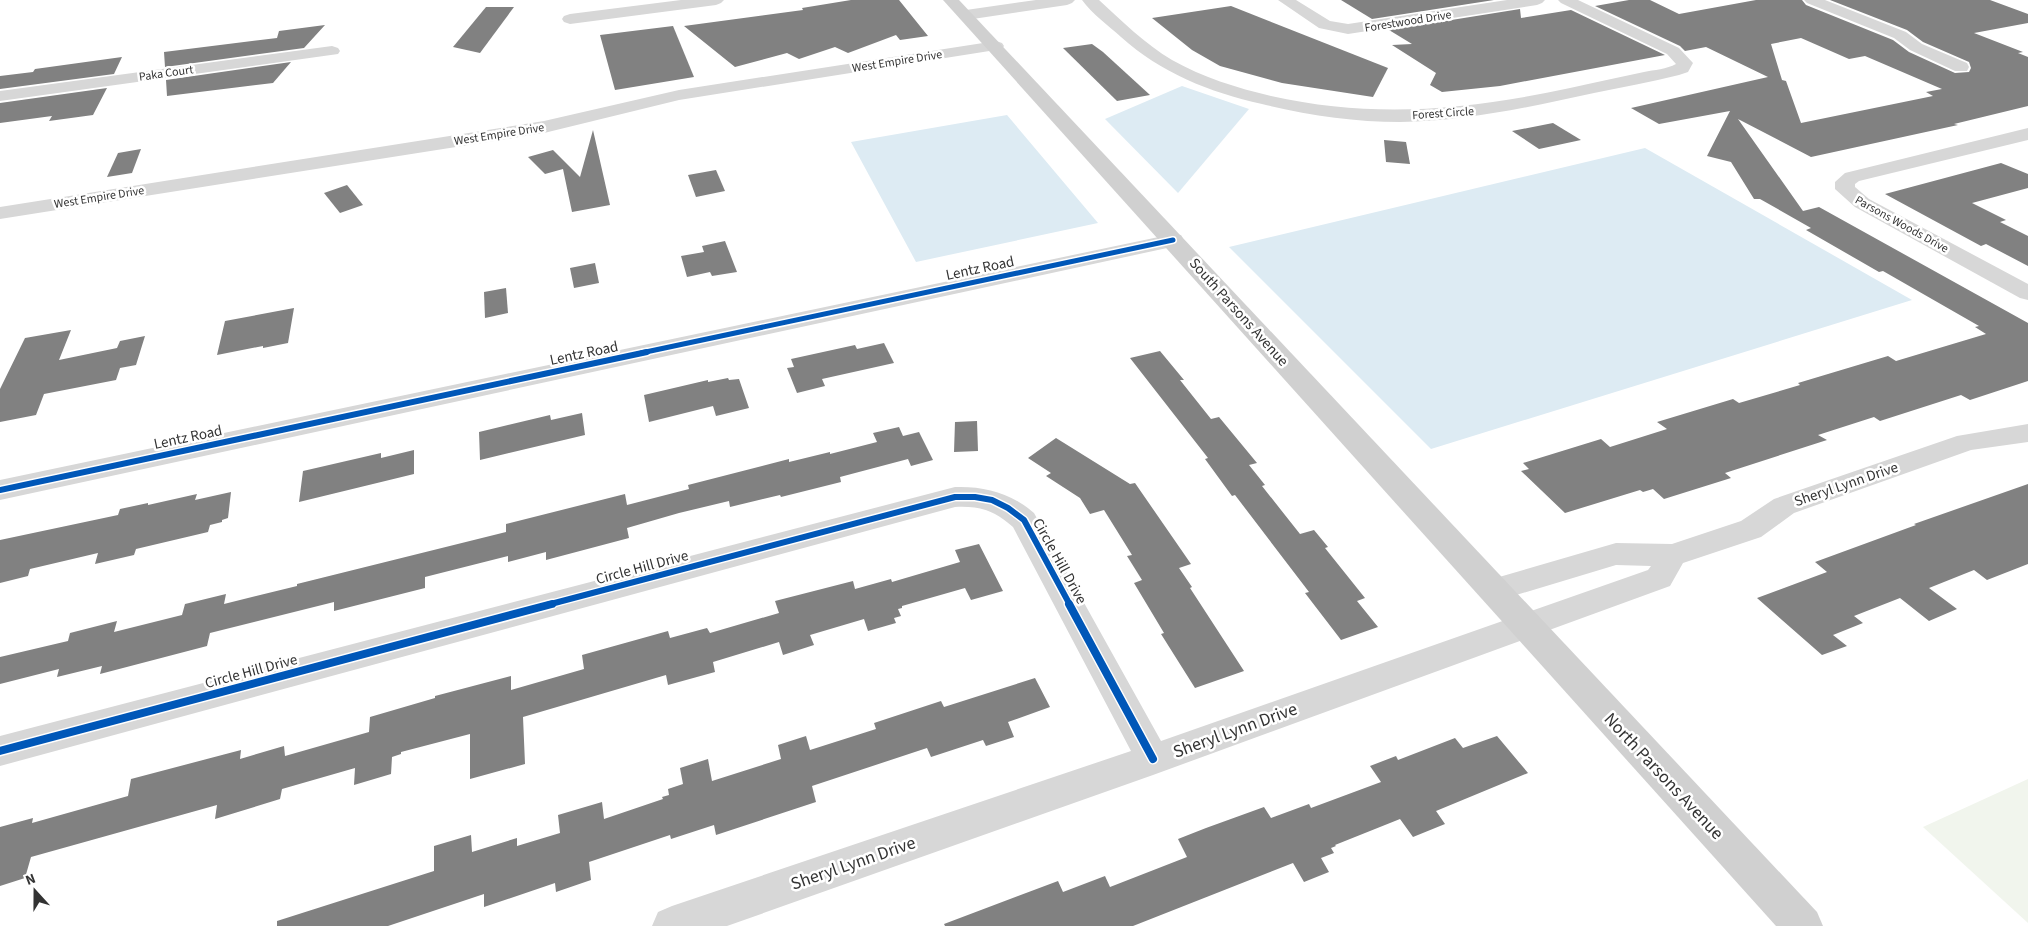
<svg xmlns="http://www.w3.org/2000/svg" width="2028" height="926" font-family="'Source Sans 3',sans-serif">
  <style>
    .green { fill: #f1f5ed }
    .water { fill: #ddebf3 }
    .building { fill: #818181; fill-rule: evenodd }
    .lines { fill: none; stroke-linecap: round; stroke-linejoin: round }
    .street { fill: #d7d7d7; fill-rule: evenodd }
    .secondary { fill: #d0d0d0; fill-rule: evenodd }
    .cycleway-far2-casing { stroke: #fff; stroke-width: 8 }
    .cycleway-far1-casing { stroke: #fff; stroke-width: 9 }
    .cycleway-casing { stroke: #fff; stroke-width: 11 }
    .cycleway-far2 { stroke: #0057b8; stroke-width: 5 }
    .cycleway-far1 { stroke: #0057b8; stroke-width: 6 }
    .cycleway { stroke: #0057b8; stroke-width: 8 }
    .labels { text-anchor: middle; stroke-width: 5; stroke-linejoin: round; paint-order: stroke }
    .far-street-label { font-size: 12px; fill: #333; stroke: #fff }
    .street-label { font-size: 15px; fill: #333; stroke: #fff }
    .near-street-label { font-size: 18px; fill: #333; stroke: #fff }
  </style>
  <rect width="100%" height="100%" fill="#fff"/>
  <path class="green" d="M2028,779v144l-105,-96z"/>
  <g class="water">
    <path d="M1182,86l67,23 -71,84 -73,-74z"/>
    <path d="M1007,115l91,108 -182,39 -65,-120z"/>
    <path d="M1645,148l267,152 -481,149 -202,-202z"/>
  </g>
  <g class="building">
    <path d="M851,0h48l29,36 -28,4 -4,-5 -48,18 -13,-6 -36,12 -12,-6 -52,14 -51,-41 119,-16 -1,-2z"/>
    <path d="M1341,0h153l-122,19z"/>
    <path d="M1629,0h21l29,14 77,-14h46l4,5 87,35 16,12 46,21 14,-1 2,-4 -2,-6 -46,-20 -16,-12 -77,-30h160l38,14v9l-54,10 49,19 -5,1 10,4v49l-74,18 4,1 -147,32 -73,-38 65,92 16,-4 209,116v58l-58,19 -9,-5 -81,26 -6,-4 -56,18 9,5 -102,33 6,5 -67,21 -11,-10 -10,3 -3,-2 -75,23 -44,-42 8,-2 -6,-6 78,-24 9,8 57,-18 -10,-7 76,-23 6,4 61,-18 -2,-2 90,-27 8,5 90,-27 -11,-7 4,-1 -96,-55 -4,1 -73,-42 5,-2 -51,-29h-6l-23,-37 -24,-6 23,-45 -71,13 -28,-16 137,-31 -62,-30 -21,4 -5,-5 -85,-40zM1801,38l48,21 16,-3 77,33 -16,3 7,4 -132,27 -15,-42 -4,-1 -11,-36z"/>
    <path d="M1231,6l157,62 -15,29 -91,-14 -62,-17 -28,-16 -40,-32z"/>
    <path d="M486,7h28l-34,46 -27,-6z"/>
    <path d="M1520,9l1,9 50,-8 94,45 -165,31 -58,6 -12,-7 6,-12 -44,-28 20,-1 -23,-14z"/>
    <path d="M325,25l-21,23 -139,19 -1,-15 113,-14 2,-7z"/>
    <path d="M673,26l21,51 -79,13 -15,-55z"/>
    <path d="M1092,44l11,8 47,43 -33,6 -54,-53z"/>
    <path d="M122,57l-8,17 -114,15v-13l33,-4 2,-3z"/>
    <path d="M291,62l-18,21 -106,13 -1,-16z"/>
    <path d="M107,88l-14,27 -44,6 3,-5 -52,7v-20z"/>
    <path d="M1553,123l28,17 -42,9 -27,-18z"/>
    <path d="M593,130l17,75 -38,7 -9,-43 -18,5 -17,-17 25,-7 27,27z"/>
    <path d="M1384,140l22,2 4,22 -24,-2z"/>
    <path d="M141,149l-9,24 -25,4 11,-24z"/>
    <path d="M2001,163l27,11v14l-56,15 34,17 -6,2 28,14v30l-42,-22 -5,2 -96,-52z"/>
    <path d="M716,170l9,21 -29,6 -8,-22z"/>
    <path d="M347,185l16,20 -23,8 -16,-20z"/>
    <path d="M725,241l12,31 -25,4 -2,-4 -23,5 -6,-21 23,-4 -2,-6z"/>
    <path d="M595,263l4,20 -25,5 -4,-20z"/>
    <path d="M506,288l2,25 -23,5 -1,-26z"/>
    <path d="M294,308l-6,35 -25,5v-2l-46,9 8,-34z"/>
    <path d="M71,330l-12,30 58,-12 3,-7 25,-5 -9,29 -16,3 -4,12 -72,14 -8,21 -36,7v-33l25,-51z"/>
    <path d="M884,343l10,20 -72,16 3,7 -28,7 -10,-25 7,-1 -3,-8 64,-14 2,4z"/>
    <path d="M1160,351l24,29h-4l31,39 8,-2 38,46 -8,2 16,20 -3,1 38,48 14,-4 14,17 -3,1 40,50 -8,3 21,26 -37,13 -3,-4 -33,-43 4,-1 -74,-97 -3,1 -27,-37 3,-1 -78,-100z"/>
    <path d="M728,378l1,2 10,-1 10,29 -33,8 -3,-10 -64,16 -5,-27 64,-15v2z"/>
    <path d="M582,413l3,22 -105,25 -1,-28 71,-17 1,5z"/>
    <path d="M977,421l1,30 -24,1 1,-30z"/>
    <path d="M899,427l4,9 16,-4 14,28 -22,6 -3,-7 -68,18 1,5 -60,15 -1,-2 -50,12 -1,-6 -50,12 -52,15 2,10 -83,22v-8l-38,10v-6l-83,21v11l-91,23v-9l-124,31 -3,13 -107,28 2,-8 -45,11 2,-8 -59,15v-27l68,-16 2,-8 47,-12 -3,11 68,-17 3,-11 41,-10 -2,10 73,-18v-2l209,-52v-8l119,-30 2,11 62,-16 -1,-4 101,-26v3l41,-10v2l47,-12 -4,-9z"/>
    <path d="M1056,438l74,46 5,-1 56,81 -12,4 13,19 -2,1 54,83 -49,17 -34,-54 3,-1 -30,-50 8,-3 -15,-24 5,-1 -28,-45 -14,4 -10,-16 -34,-22 5,-3 -23,-15z"/>
    <path d="M414,450v24l-115,28 4,-31 78,-18v5z"/>
    <path d="M2028,484v80l-41,16 -13,-10 -45,18 28,21 -28,12 -29,-23 -46,18 9,7 -30,12 14,11 -25,9 -65,-57 70,-26 -12,-10 101,-37 -2,-1z"/>
    <path d="M231,492l-3,26 -6,2v2l-12,3 -2,7 -72,17 -2,6 -39,9 3,-11 -68,16 -2,7 -28,7v-43l118,-25 2,-6 28,-6v2l49,-11 -2,6z"/>
    <path d="M979,544l24,47 -32,9 -6,-12 -63,18v2l-4,1 3,7 -7,2 2,5 -28,8 -4,-12 -54,16 4,10 -31,10 -4,-13 -66,20 2,10 -47,13 -2,-10 -143,42 2,47 -55,15v-45l-69,18v2l-9,3 -1,17 -37,11 1,-17 -73,21 -2,10 -65,20 2,-14 -186,52 -6,21 -25,8v-59l33,-9 -1,5 96,-27 3,-17 110,-29 -1,9 44,-13 1,10 84,-24 1,-15 65,-19v-2l76,-20v14l73,-21 -2,-14 86,-24 2,7 37,-10 3,5 69,-20 -4,-12 78,-20 2,8 36,-10 1,3 68,-20 -5,-12z"/>
    <path d="M1035,678l15,29 -42,15 6,15 -28,9 -3,-6 -52,17 -4,-9 -115,38 4,16 -100,33 -2,-10 -43,14 -1,-4 -81,27 2,18 -35,12 -1,-9 -71,24v-13l-96,32h-111v-5l157,-50v-25l37,-11 1,17 45,-14v8l43,-13 -2,-18 44,-13 2,17 59,-20 -1,-2 7,-2 -1,-6 15,-5 -3,-16 28,-9 4,22 69,-22 -3,-14 28,-9 4,14 66,-21 -2,-6 67,-22 3,6z"/>
    <path d="M1497,736l31,37 -92,38 9,13 -32,13 -13,-18 -65,26 1,1 -5,2 3,5 -13,5 8,14 -25,10 -11,-19 -160,63h-188l-1,-2 114,-43 5,11 42,-16 5,11 77,-30 -9,-18 28,-11 58,-21 7,11 38,-14 2,4 70,-26 -11,-16 26,-10 2,4 57,-22 8,10z"/>
  </g>
  <g class="lines">
    <g class="street">
      <path d="M681,0h43l-3,3 -5,2 -146,19 -6,-2 -2,-3 2,-3 6,-2z"/>
      <path d="M1036,0h39l-3,3 -5,2 -101,15 -5,-2 -3,-3 3,-3 5,-2z"/>
      <path d="M1082,0h17c23,21 46,44 73,60 30,17 65,28 99,36 103,23 197,14 299,-8 24,-5 49,-11 74,-16 10,-2 23,-3 32,-8l-9,-10 -106,-51 -3,-3h20l101,48 14,15 -5,9 -9,3c-28,7 -57,12 -85,18 -64,14 -128,28 -194,29 -46,0 -93,-7 -138,-18 -53,-12 -101,-31 -141,-67 -13,-12 -29,-23 -39,-37z"/>
      <path d="M1278,0h18l34,21 18,3 159,-24h38l-3,3 -5,2 -189,29 -29,-6z"/>
      <path d="M1804,0h21l81,32 16,12 45,19 2,4 -2,4h-12l-45,-21 -16,-12 -87,-35z"/>
      <path d="M996,41l6,2 2,3 -2,3 -323,51 -135,33 -544,86v-12l544,-86 135,-31z"/>
      <path d="M332,46l6,2 2,3 -2,3 -338,47v-10z"/>
      <path d="M2028,128v12l-169,41 -4,3v3l14,12 159,85v16l-8,-2 -165,-91 -20,-18v-7l10,-9z"/>
      <path d="M1173,234l8,1 3,5 -3,5 -1181,255v-20z"/>
      <path d="M2028,424v18l-57,8 -177,63 -33,24 -78,26 -13,23 -517,189 -426,151h-75l6,-14 14,-6 459,-155 -118,-224c-20,-17 -32,-21 -58,-20l-955,259v-30l955,-249c30,-1 56,6 79,26l127,228 487,-171 3,-4 -35,-1 -123,37 -11,-4 -4,-8 4,-8 134,-39 56,1 69,-23 33,-22 183,-63z"/>
    </g>
    <path class="secondary" d="M943,0h16l858,912 6,14h-47z"/>
    <defs>
      <path id="cycleway-far2" d="M641,353l532,-113"/>
      <g id="cycleway-far1">
        <path d="M0,490l647,-138"/>
        <path d="M547,605l408,-108h20l17,3 16,8 16,12 46,85"/>
      </g>
      <g id="cycleway">
        <path d="M1069,604l84,155"/>
        <path d="M0,751l552,-147"/>
      </g>
    </defs>
    <use href="#cycleway-far2" class="cycleway-far2-casing"/>
    <use href="#cycleway-far1" class="cycleway-far1-casing"/>
    <use href="#cycleway" class="cycleway-casing"/>
    <use href="#cycleway-far2" class="cycleway-far2"/>
    <use href="#cycleway-far1" class="cycleway-far1"/>
    <use href="#cycleway" class="cycleway"/>
  </g>
  <g class="labels">
    <g class="far-street-label">
      <text transform="translate(1408 21) rotate(-9)" y="4">Forestwood Drive</text>
      <text transform="translate(897 61) rotate(-9)" y="4">West Empire Drive</text>
      <text transform="translate(166 73) rotate(-8)" y="4">Paka Court</text>
      <text transform="translate(1443 113) rotate(-4)" y="4">Forest Circle</text>
      <text transform="translate(499 134) rotate(-9)" y="4">West Empire Drive</text>
      <text transform="translate(99 197) rotate(-9)" y="4">West Empire Drive</text>
      <text transform="translate(1902 224) rotate(29)" y="4">Parsons Woods Drive</text>
    </g>
    <g class="street-label">
      <text transform="translate(980 268) rotate(-12)" y="5">Lentz Road</text>
      <text transform="translate(1239 312) rotate(48)" y="5">South Parsons Avenue</text>
      <text transform="translate(584 353) rotate(-12)" y="5">Lentz Road</text>
      <text transform="translate(188 437) rotate(-12)" y="5">Lentz Road</text>
      <text transform="translate(1846 484) rotate(-19)" y="5">Sheryl Lynn Drive</text>
      <text transform="translate(1060 561) rotate(61)" y="5">Circle Hill Drive</text>
      <text transform="translate(642 567) rotate(-15)" y="5">Circle Hill Drive</text>
      <text transform="translate(251 671) rotate(-15)" y="5">Circle Hill Drive</text>
    </g>
    <g class="near-street-label">
      <text transform="translate(1235 730) rotate(-20)" y="6">Sheryl Lynn Drive</text>
      <text transform="translate(1664 776) rotate(47)" y="6">North Parsons Avenue</text>
      <text transform="translate(853 863) rotate(-19)" y="6">Sheryl Lynn Drive</text>
    </g>
  </g>
  <g transform="translate(35 891) rotate(339)" stroke="#ffffff" stroke-width="4" paint-order="stroke">
  <path d="M0-4L9 19L0 12L-9 19Z" fill="#333333"/>
  <text y="-8" font-size="14" font-weight="bold" text-anchor="middle" fill="#333333">N</text>
  </g>
</svg>
